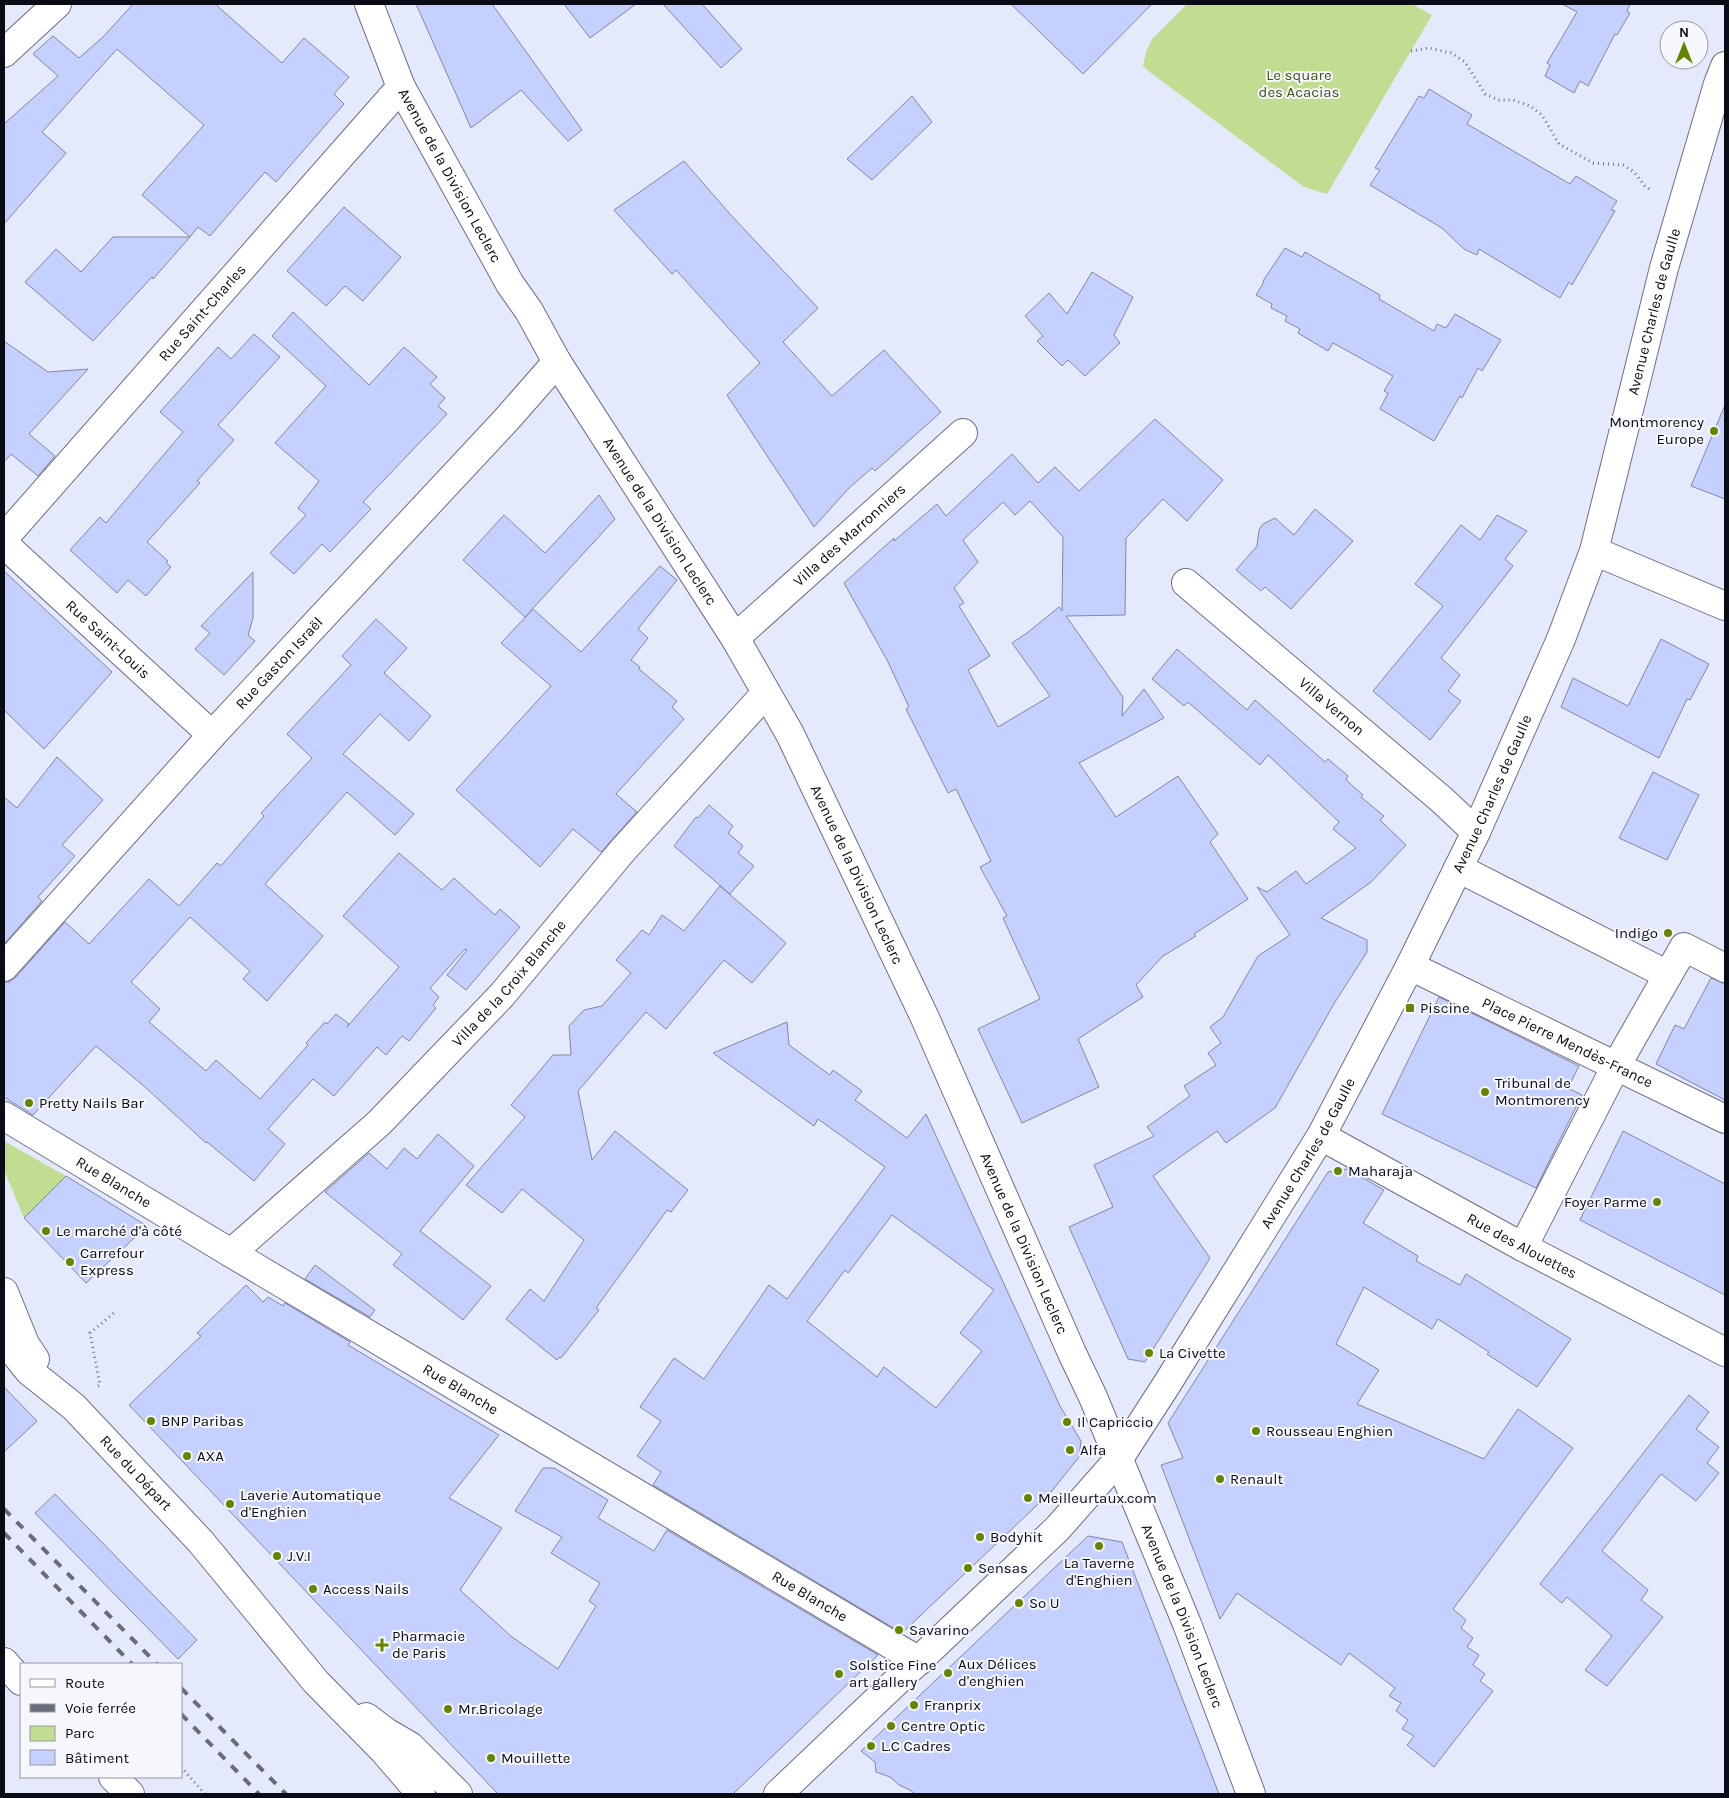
<svg xmlns="http://www.w3.org/2000/svg" width="1729" height="1798" font-family="Karla,sans-serif">
  <style>
    .green { fill: #c1dd91 }
    .building { fill: #c6d0ff; stroke: #8187a3; fill-rule: evenodd }
    .lines { fill: none; stroke-linecap: round; stroke-linejoin: round }
    .minor-casing { stroke: #696f89; stroke-width: 30 }
    .major-casing { stroke: #696f89; stroke-width: 30 }
    .path { stroke: #707381; stroke-width: 3; stroke-dasharray: 1 4; stroke-linecap: butt }
    .minor { stroke: #fff; stroke-width: 28 }
    .major { stroke: #fff; stroke-width: 28 }
    .rail { stroke: #686b78; stroke-width: 4; stroke-dasharray: 9 9; stroke-linecap: butt }
    .poi-dot { fill: #658500; stroke: #f6f7fd; stroke-width: 2 }
    .labels { text-anchor: middle; stroke-width: 4; stroke-linejoin: round; paint-order: stroke }
    .park-label { font-size: 15px; fill: #405219; stroke: #f6f7fd }
    .street-label { font-size: 15px; fill: #090b15; stroke: #f6f7fd }
    .poi-label { font-size: 15px; fill: #090b15; stroke: #f6f7fd; text-anchor: start }
  </style>
  <rect width="100%" height="100%" fill="#e5e9fc"/>
  <g class="green">
    <path d="M1187,4h225l20,11 -105,179 -23,-7 -153,-114 -8,-7 3,-14 6,-13z"/>
    <path d="M4,1141l62,35 -42,42 -20,-48z"/>
  </g>
  <g class="building">
    <path d="M133,4h82l67,59 22,-25 45,39 -15,17 10,10 -68,78 -11,-10 -55,64 -12,-9 -8,10 -48,-42 62,-70 -87,-76 -75,83 24,21 -62,71v-100l54,-48 -25,-22 20,-18 26,22 24,-21z"/>
    <path d="M416,4h76l90,126 -14,11 -47,-51 -50,38z"/>
    <path d="M564,4h72l-46,34z"/>
    <path d="M663,4h39l40,45 -21,19z"/>
    <path d="M1011,4h141l-69,70z"/>
    <path d="M1562,4h68l-3,7 3,2 -13,22 -2,-1 -27,52 -8,-5 -6,12 -29,-17 5,-11 -3,-2 30,-51z"/>
    <path d="M1429,89l43,26 -5,9 103,60 6,-8 41,25 -6,9 4,1 -43,74 -3,-3 -9,16 -81,-49 -2,6 -13,-6 -22,-21 -72,-43 10,-15 -5,-2 44,-72 5,2z"/>
    <path d="M912,96l20,26 -60,58 -25,-21z"/>
    <path d="M684,161l45,52 89,95 -35,34 49,54 52,-46 57,62 -66,59 -3,-3 -24,21 -34,38 -87,-132 33,-32 -84,-93 -4,4 -58,-64z"/>
    <path d="M344,207l57,50 -38,44 -18,-15 -19,20 -39,-35z"/>
    <path d="M113,237h77l-37,42 -1,-2 -59,64 -68,-59 31,-33 25,23z"/>
    <path d="M1285,248l17,9 3,-5 75,43 -1,4 55,32 3,-7 9,4 9,-14 46,26 -19,31 -4,-3 -16,30 -2,-2 -26,45 -54,-32 8,-16 -4,-2 9,-15 -60,-33 -5,8 -30,-18 2,-4 -15,-8 2,-5 -16,-8 1,-4 -16,-9 8,-13 -1,-1z"/>
    <path d="M1092,272l41,25 -19,38 6,8 -35,33 -17,-16 -6,6 -25,-25 6,-5 -18,-20 24,-23 18,21z"/>
    <path d="M293,312l76,73 35,-38 33,30 -7,7 15,14 -7,8 9,8 -84,88 8,7 -41,43 -8,-8 -28,30 -24,-21 36,-38 -8,-7 21,-27 -44,-38 51,-57 -54,-50z"/>
    <path d="M254,334l26,23 -62,68 16,15 -37,41 3,2 -53,59 21,19 -2,2 5,4 -25,29 -18,-16 -11,13 -47,-43 30,-33 6,6 77,-91 -23,-20 58,-65 13,12z"/>
    <path d="M4,341l44,31 40,-3 -59,65 26,22 -17,20 -27,-22 -7,8z"/>
    <path d="M1725,405v94l-34,-13z"/>
    <path d="M1155,419l68,61 -36,41 -24,-22 -37,39 -1,77 -59,1 57,81 -1,19 22,-27 20,29 -85,45 37,54 62,-41 40,58 -8,8 38,57 -54,35 2,2 -33,20 -27,29 7,12 -65,42 21,48 -77,36 -44,-94 62,-30 -37,-81 4,-2 -27,-49 11,-6 -35,-72 -8,4 -42,-84 3,-2 -22,-47 -43,-77 50,-45v3l43,-37 9,12 66,-62 26,29 17,-16 24,24zM1030,501l33,36 -1,74 -3,-4 -32,26 -15,10 38,53 -52,31 -30,-57 22,-14 -31,-50 5,-3 -10,-15 24,-26 -15,-22 40,-38 12,13z"/>
    <path d="M599,495l16,24 -90,98 -62,-57 41,-45 41,38z"/>
    <path d="M1315,509l38,32 -62,68 -26,-22 -4,4 -25,-21 21,-24 2,-16 4,-6 12,-6 19,17z"/>
    <path d="M1497,515l30,16 -22,28 8,7 -72,92 19,17 -12,16 13,10 -31,39 -57,-49 70,-85 -28,-22 46,-59 19,15z"/>
    <path d="M660,566l17,14 -39,49 10,9 -17,22 9,7 -1,2 38,32 -5,6 12,12 -68,75 21,18 -36,40 -28,-23 -33,38 -84,-77 95,-104 -50,-43 32,-34 48,43z"/>
    <path d="M4,571l108,101 -68,77 -40,-39z"/>
    <path d="M253,572v46l-5,17 7,6 -31,34 -29,-26 15,-16 -9,-7z"/>
    <path d="M376,619l31,29 -23,25 47,43 -22,25 -29,-27 -37,40 71,60 -19,21 -48,-43 -82,92 58,52 -56,65 -24,-22 7,-8 -60,-54 -59,65 29,27 -11,13 57,49 10,-11 44,39 48,-54 -2,-2 19,-21 2,2 9,-10 13,10 -2,3 52,-60 -56,-51 56,-63 43,37 12,-12 41,37 5,-6 20,18 -54,63 -19,-15 20,-25 -2,-1 -35,39 9,9 -6,8 3,3 -27,33 -7,-5 -16,19 -9,-8 -43,49 -21,-17 -45,50 17,15 -31,37 -47,-39 -1,1 -61,-56 -49,-41 -63,69 -29,-18v-115h5l7,-5 49,-55 24,22 60,-65 30,27 38,-43 4,3 43,-50 -3,-3 51,-55 -25,-24 64,-69 -9,-9z"/>
    <path d="M1661,639l48,25 -19,36 -3,-1 -28,59 -98,-51 12,-29 55,28z"/>
    <path d="M1177,649l70,61 8,-10 70,62 3,-3 20,17 -2,4 17,15 -2,2 23,19 -4,4 26,25 -35,37 -50,36 46,22v12l-32,50 -60,106 -49,35 -9,-12 -64,45 57,82 -65,104 -17,-3 -59,-132 44,-20 -19,-42 60,-29 -7,-9 43,-31 -6,-10 32,-21 -8,-12 13,-10 -11,-16 13,-10 35,-61 32,-21 -33,-48 10,5 29,-21 10,13 50,-36 -23,-19 6,-7 -71,-67 -8,10 -72,-63 -4,4 -32,-27z"/>
    <path d="M57,757l46,43 -41,45 13,11 -37,41 4,4 -38,43v-147l13,11z"/>
    <path d="M1653,772l46,23 -32,65 -48,-22z"/>
    <path d="M709,805l24,21 -5,7 15,13 -5,7 16,13 -24,28 -56,-48 22,-29 2,1z"/>
    <path d="M720,886l66,57 -34,40 -28,-23 -58,69 -20,-17 -68,79 14,69 23,-29 73,59 -17,22 -4,-2 -71,98 3,2 -38,48 -2,-1 -2,3 -51,-41 24,-30 14,12 40,-61 -62,-51 -20,24 -36,-28 59,-68 -14,-12 42,-50h18l-2,-29 15,-16 18,-4 29,-33 -15,-13 26,-30 7,5 13,-20 22,16z"/>
    <path d="M1711,978l14,6v116l-69,-36 19,-39 9,4z"/>
    <path d="M1439,997l140,69 -11,22 14,7 -46,93 -154,-74z"/>
    <path d="M787,1022l2,23 41,30 3,-5 29,21 -7,9 52,38 19,-24 134,292 21,35 -2,16 -27,34 -150,142 -249,-148 8,-13 -24,-16 24,-35 -21,-14 34,-49 30,21 65,-94 18,14 98,-132 -67,-48 -4,7 -101,-73zM892,1215l102,75 -34,43 22,18 -46,57 -52,-41 -7,10 -70,-56 38,-51 3,3z"/>
    <path d="M1623,1131l102,53v111l-145,-75z"/>
    <path d="M438,1134l36,32 -54,65 71,55 -28,34 -70,-55 9,-11 -77,-62 44,-39 18,16 17,-21 13,11z"/>
    <path d="M1347,1169l37,21 -21,33 55,33 -2,5 44,24 6,-11 105,65 -34,48 -50,-33 2,-2 -51,-33 -6,10 -68,-42 -28,57 43,26 -22,34 127,55 34,-50 55,39 -120,161 13,11 -5,8 12,10 -6,9 12,8 -6,10 12,9 -5,7 13,10 -59,76 -27,-22 7,-9 -12,-7 6,-9 -12,-9 5,-8 -12,-7 6,-8 -46,-35 -8,12 -104,-72 -17,26 -59,-154 22,-7 -15,-35 160,-251z"/>
    <path d="M66,1176l81,50 -61,57 -62,-65z"/>
    <path d="M315,1265l60,45 -5,7 -65,-38z"/>
    <path d="M246,1285l17,17 5,-5 15,9 2,-3 65,39 -2,3 151,90 -50,63 53,30 -42,62 52,47 46,32 38,-63 -7,-5 11,-18 -49,-30 11,-16 -47,-26 28,-43h11l54,32 -10,18 56,33 13,-21 211,125 -145,139h-235l-369,-389 72,-69 -4,-3z"/>
    <path d="M4,1387l33,34 -33,31z"/>
    <path d="M1689,1395l20,17 -13,17 23,18 -12,16 12,10 -23,28 -35,-27 -59,77 46,39 -7,10 22,17 -56,69 -22,-16 27,-34 -45,-39 -5,6 -22,-19z"/>
    <path d="M55,1494l142,146 -19,19 -143,-146z"/>
    <path d="M1088,1536l34,6 97,252h-304l-5,-4 -11,-5 -9,-8 -14,-5 -1,-10 -14,-11z"/>
  </g>
  <g class="lines">
    <defs>
      <g id="minor">
        <path d="M4,53l53,-49"/>
        <path id="s1" d="M4,538l397,-451"/>
        <path id="s2" d="M4,544l208,191"/>
        <path d="M1594,551l131,55"/>
        <path id="s3" d="M1186,583l256,217 34,32"/>
        <path id="s4" d="M735,638l228,-205"/>
        <path d="M1458,868l210,107"/>
        <path id="s5" d="M1410,966l315,153"/>
        <path id="s6" d="M4,967l208,-232 295,-316 50,-57"/>
        <path id="s7" d="M4,1116l227,137 688,408"/>
        <path id="s8" d="M1321,1136l202,111 202,105"/>
        <path d="M1523,1247l93,-181 68,-119 41,21"/>
        <path id="s9" d="M231,1253l148,-130 123,-128 121,-145 143,-157"/>
        <path d="M4,1292l21,52 10,15"/>
        <path id="s10" d="M4,1340l25,31 45,36 127,135 115,140 68,69 37,43"/>
        <path d="M366,1717l20,15 24,14 48,48"/>
      </g>
      <g id="major">
        <path id="s11" d="M369,4l32,83 109,197 19,27 28,51 178,276 55,96 135,284 147,335 21,44 94,227 64,170"/>
        <path d="M4,1662l17,19"/>
        <path d="M113,1777l17,17"/>
        <path id="s12" d="M778,1794l280,-266 60,-68 49,-76 154,-248 89,-170 66,-134 85,-193 33,-88 70,-283 54,-184 7,-18"/>
      </g>
    </defs>
    <use href="#minor" class="minor-casing"/>
    <use href="#major" class="major-casing"/>
    <g class="path">
      <path d="M1411,51l18,-3 22,5 14,9 20,32 14,6h14l17,6 12,9 17,29 34,19 30,2 11,7 11,14 7,5"/>
      <path d="M98,1386l2,-1 -10,-52 24,-20"/>
      <path d="M181,1767l24,27"/>
    </g>
    <use href="#minor" class="minor"/>
    <use href="#major" class="major"/>
    <g class="rail">
      <path d="M4,1509l153,155"/>
      <path d="M4,1533l128,131"/>
      <path d="M181,1688l105,106"/>
      <path d="M181,1714l78,80"/>
    </g>
  </g>
  <g class="poi-dot">
    <circle cx="1714" cy="431" r="5"/>
    <circle cx="1668" cy="933" r="5"/>
    <rect x="1405" y="1003" width="10" height="10" rx="2.5"/>
    <circle cx="1485" cy="1092" r="5"/>
    <circle cx="29" cy="1103" r="5"/>
    <circle cx="1338" cy="1171" r="5"/>
    <circle cx="1657" cy="1202" r="5"/>
    <circle cx="46" cy="1231" r="5"/>
    <circle cx="70" cy="1262" r="5"/>
    <circle cx="1149" cy="1353" r="5"/>
    <circle cx="151" cy="1421" r="5"/>
    <circle cx="1067" cy="1422" r="5"/>
    <circle cx="1256" cy="1431" r="5"/>
    <circle cx="1070" cy="1450" r="5"/>
    <circle cx="187" cy="1456" r="5"/>
    <circle cx="1220" cy="1479" r="5"/>
    <circle cx="1028" cy="1498" r="5"/>
    <circle cx="230" cy="1504" r="5"/>
    <circle cx="980" cy="1537" r="5"/>
    <circle cx="1099" cy="1546" r="5"/>
    <circle cx="277" cy="1556" r="5"/>
    <circle cx="968" cy="1568" r="5"/>
    <circle cx="313" cy="1589" r="5"/>
    <circle cx="1019" cy="1603" r="5"/>
    <circle cx="899" cy="1630" r="5"/>
    <path d="M379.5 1637.5h5v5h5v5h-5v5h-5v-5h-5v-5h5z"/>
    <circle cx="948" cy="1673" r="5"/>
    <circle cx="839" cy="1674" r="5"/>
    <circle cx="914" cy="1705" r="5"/>
    <circle cx="448" cy="1709" r="5"/>
    <circle cx="891" cy="1726" r="5"/>
    <circle cx="871" cy="1746" r="5"/>
    <circle cx="491" cy="1758" r="5"/>
  </g>
  <g class="labels">
    <g class="park-label">
      <text x="1299" y="80">Le square<tspan x="1299" dy="17">des Acacias</tspan></text>
    </g>
    <g class="street-label">
      <text dy="5" stroke="none"><textPath href="#s11" startOffset="190">Avenue de la Division Leclerc</textPath></text>
      <text dy="5" stroke="none"><textPath href="#s12" startOffset="1752">Avenue Charles de Gaulle</textPath></text>
      <text dy="5" stroke="none"><textPath href="#s1" startOffset="300">Rue Saint-Charles</textPath></text>
      <text dy="5" stroke="none"><textPath href="#s11" startOffset="595">Avenue de la Division Leclerc</textPath></text>
      <text dy="5" stroke="none"><textPath href="#s4" startOffset="154">Villa des Marronniers</textPath></text>
      <text dy="5" stroke="none"><textPath href="#s2" startOffset="141">Rue Saint-Louis</textPath></text>
      <text dy="5" stroke="none"><textPath href="#s6" startOffset="410">Rue Gaston Israël</textPath></text>
      <text dy="5" stroke="none"><textPath href="#s3" startOffset="191">Villa Vernon</textPath></text>
      <text dy="5" stroke="none"><textPath href="#s12" startOffset="1242">Avenue Charles de Gaulle</textPath></text>
      <text dy="5" stroke="none"><textPath href="#s11" startOffset="1000">Avenue de la Division Leclerc</textPath></text>
      <text dy="5" stroke="none"><textPath href="#s9" startOffset="388">Villa de la Croix Blanche</textPath></text>
      <text dy="5" stroke="none"><textPath href="#s5" startOffset="175">Place Pierre Mendès-France</textPath></text>
      <text dy="5" stroke="none"><textPath href="#s12" startOffset="838">Avenue Charles de Gaulle</textPath></text>
      <text dy="5" stroke="none"><textPath href="#s7" startOffset="128">Rue Blanche</textPath></text>
      <text dy="5" stroke="none"><textPath href="#s11" startOffset="1405">Avenue de la Division Leclerc</textPath></text>
      <text dy="5" stroke="none"><textPath href="#s8" startOffset="229">Rue des Alouettes</textPath></text>
      <text dy="5" stroke="none"><textPath href="#s7" startOffset="532">Rue Blanche</textPath></text>
      <text dy="5" stroke="none"><textPath href="#s10" startOffset="188">Rue du Départ</textPath></text>
      <text dy="5" stroke="none"><textPath href="#s7" startOffset="938">Rue Blanche</textPath></text>
      <text dy="5" stroke="none"><textPath href="#s11" startOffset="1810">Avenue de la Division Leclerc</textPath></text>
    </g>
    <g class="poi-label">
      <text x="1704" y="427" text-anchor="end">Montmorency<tspan x="1704" dy="17">Europe</tspan></text>
      <text x="1658" y="938" text-anchor="end">Indigo</text>
      <text x="1420" y="1013">Piscine</text>
      <text x="1495" y="1088">Tribunal de<tspan x="1495" dy="17">Montmorency</tspan></text>
      <text x="39" y="1108">Pretty Nails Bar</text>
      <text x="1348" y="1176">Maharaja</text>
      <text x="1647" y="1207" text-anchor="end">Foyer Parme</text>
      <text x="56" y="1236">Le marché d'à côté</text>
      <text x="80" y="1258">Carrefour<tspan x="80" dy="17">Express</tspan></text>
      <text x="1159" y="1358">La Civette</text>
      <text x="161" y="1426">BNP Paribas</text>
      <text x="1077" y="1427">Il Capriccio</text>
      <text x="1266" y="1436">Rousseau Enghien</text>
      <text x="1080" y="1455">Alfa</text>
      <text x="197" y="1461">AXA</text>
      <text x="1230" y="1484">Renault</text>
      <text x="240" y="1500">Laverie Automatique<tspan x="240" dy="17">d'Enghien</tspan></text>
      <text x="1038" y="1503">Meilleurtaux.com</text>
      <text x="990" y="1542">Bodyhit</text>
      <text x="287" y="1561">J.V.I</text>
      <text x="1099" y="1568" text-anchor="middle">La Taverne<tspan x="1099" dy="17">d'Enghien</tspan></text>
      <text x="978" y="1573">Sensas</text>
      <text x="323" y="1594">Access Nails</text>
      <text x="1029" y="1608">So U</text>
      <text x="909" y="1635">Savarino</text>
      <text x="392" y="1641">Pharmacie<tspan x="392" dy="17">de Paris</tspan></text>
      <text x="958" y="1669">Aux Délices<tspan x="958" dy="17">d'enghien</tspan></text>
      <text x="849" y="1670">Solstice Fine<tspan x="849" dy="17">art gallery</tspan></text>
      <text x="924" y="1710">Franprix</text>
      <text x="458" y="1714">Mr.Bricolage</text>
      <text x="901" y="1731">Centre Optic</text>
      <text x="881" y="1751">L.C Cadres</text>
      <text x="501" y="1763">Mouillette</text>
    </g>
  </g>
  <rect width="1729" height="1798" fill="none" stroke="#090b15" stroke-width="10"/>
  <rect x="20" y="1663" width="162" height="115" fill="#f6f7fd" stroke="#9799a0"/>
  <rect x="30" y="1679" width="25" height="8" fill="#ffffff" stroke="#9799a0"/>
  <text x="65" y="1688" font-size="15" fill="#090b15">Route</text>
  <rect x="30" y="1704" width="25" height="8" fill="#686b78" stroke="#9799a0"/>
  <text x="65" y="1713" font-size="15" fill="#090b15">Voie ferrée</text>
  <rect x="30" y="1726" width="25" height="15" fill="#c1dd91" stroke="#9799a0"/>
  <text x="65" y="1738" font-size="15" fill="#090b15">Parc</text>
  <rect x="30" y="1750" width="25" height="15" fill="#c6d0ff" stroke="#9799a0"/>
  <text x="65" y="1763" font-size="15" fill="#090b15">Bâtiment</text>
  <g transform="translate(1684 45)"><circle r="24" fill="#f6f7fd" stroke="#9799a0"/>
  <path d="M0-4L9 19L0 12L-9 19Z" fill="#658500"/>
  <text y="-8" font-size="14" font-weight="bold" text-anchor="middle" fill="#090b15">N</text>
  </g>
</svg>
